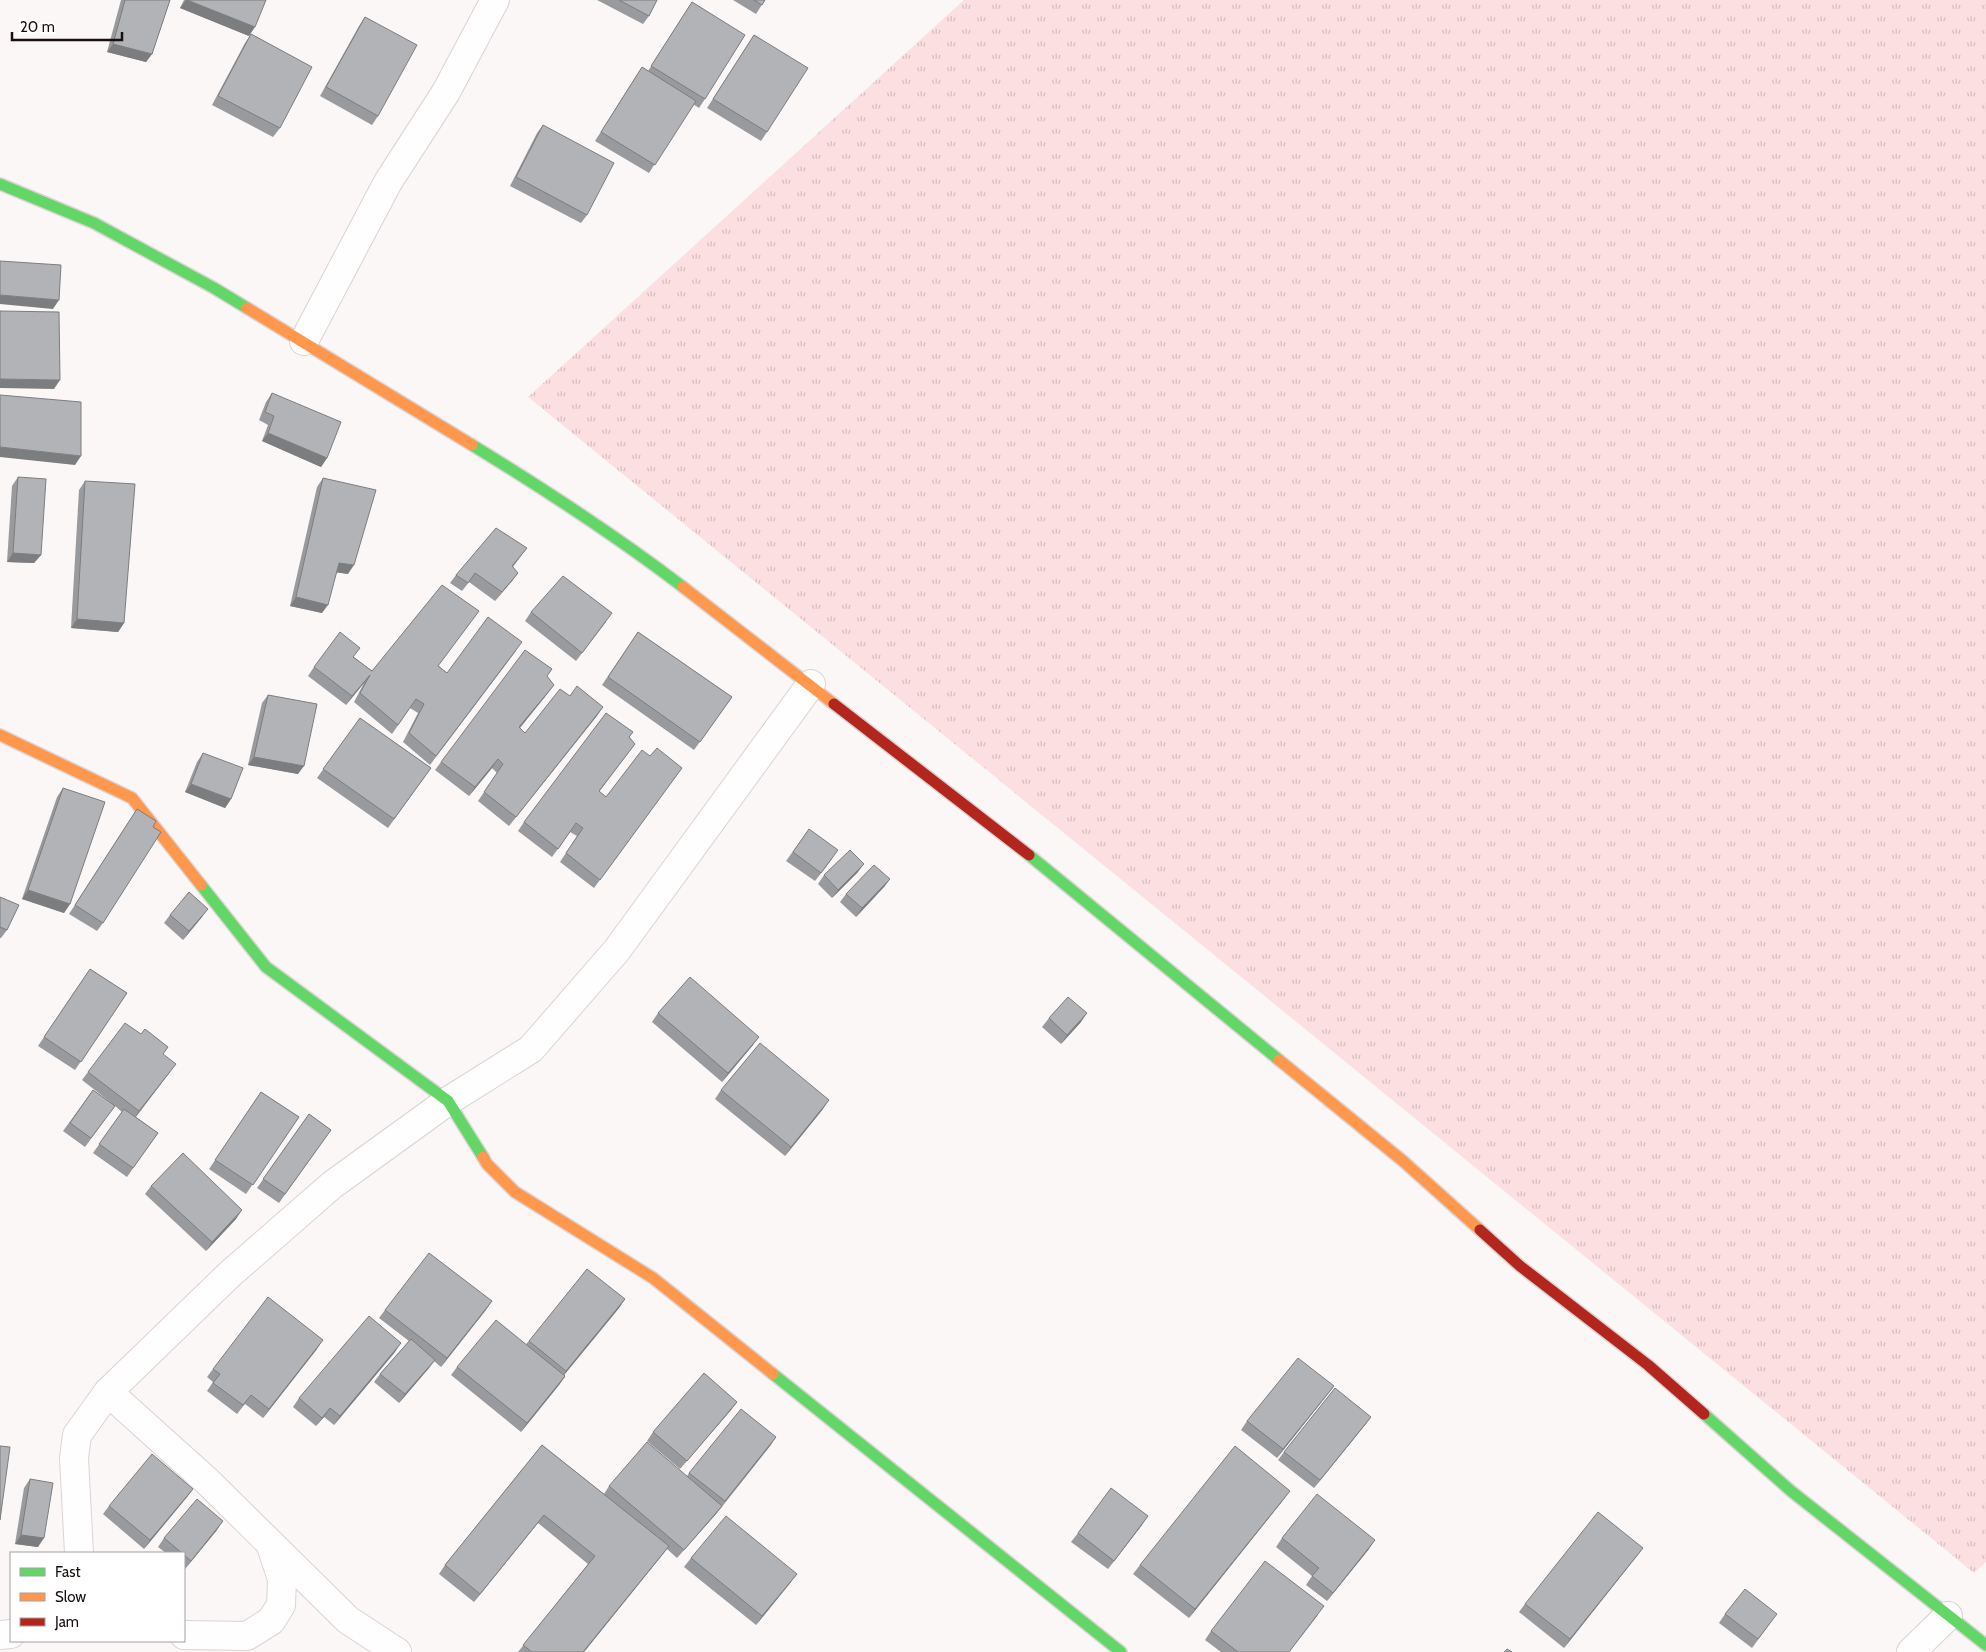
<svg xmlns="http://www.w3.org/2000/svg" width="1986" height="1652" font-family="Cabin,sans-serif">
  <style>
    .grass { fill: url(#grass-tufts) }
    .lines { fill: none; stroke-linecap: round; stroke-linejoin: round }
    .street-casing { stroke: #dcd3d3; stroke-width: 30 }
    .fast-casing { stroke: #dcd3d3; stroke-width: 14 }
    .slow-casing { stroke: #dcd3d3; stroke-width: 14 }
    .jam-casing { stroke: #dcd3d3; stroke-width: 14 }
    .street { stroke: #fefefe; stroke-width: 28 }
    .fast { stroke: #63d668; stroke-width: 11 }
    .slow { stroke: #ff974d; stroke-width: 11 }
    .jam { stroke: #b3261e; stroke-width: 11 }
    .wall { fill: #989a9d }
    .shaded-wall { fill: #7c7d7f }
    .building { fill: #b1b3b6; stroke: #7c7d7f }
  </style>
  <defs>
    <pattern id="grass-tufts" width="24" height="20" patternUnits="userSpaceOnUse" patternTransform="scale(1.25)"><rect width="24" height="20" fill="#fcdfe0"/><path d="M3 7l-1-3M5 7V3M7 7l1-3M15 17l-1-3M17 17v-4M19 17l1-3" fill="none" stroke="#d7bebf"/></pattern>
  </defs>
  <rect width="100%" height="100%" fill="#fbf7f7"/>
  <path class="grass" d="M964,0h1022v1562l-12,11 -1446,-1176z"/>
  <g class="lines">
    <defs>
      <g id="street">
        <path d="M304,341l84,-159 58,-90 49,-92"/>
        <path d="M108,1392l99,89 141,139 49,32"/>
        <path d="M79,1553l-5,-95 3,-23 31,-43 122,-118 102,-89 116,-84 83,-52 86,-99 194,-266"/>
        <path d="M0,1635l11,-1"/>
        <path d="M184,1635l63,1 24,-15 10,-16 1,-26 -10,-30"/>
        <path d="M1911,1652l37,-36"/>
      </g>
      <g id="fast">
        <path d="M0,184l94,39 120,65 33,20"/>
        <path d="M472,445c72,44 143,90 211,142"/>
        <path d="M1029,855l250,205"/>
        <path d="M201,885l65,82 182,134 35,56"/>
        <path d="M773,1374l348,278"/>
        <path d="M1704,1414l87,77 195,154"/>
      </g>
      <g id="slow">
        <path d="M247,308l225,137"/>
        <path d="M683,587l151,117"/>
        <path d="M0,735l132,63 69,87"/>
        <path d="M1279,1060l124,101 77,69"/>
        <path d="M483,1157l4,7 28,28 138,86 120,96"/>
      </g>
      <g id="jam">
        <path d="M834,704l195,151"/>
        <path d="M1480,1230l40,36 128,99 56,49"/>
      </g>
    </defs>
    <use href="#street" class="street-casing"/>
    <use href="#fast" class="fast-casing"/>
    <use href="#slow" class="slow-casing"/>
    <use href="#jam" class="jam-casing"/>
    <use href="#street" class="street"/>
    <use href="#fast" class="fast"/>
    <use href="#slow" class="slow"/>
    <use href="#jam" class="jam"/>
  </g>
  <g class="wall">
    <path d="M121,0h49l-18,54 -6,8 -39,-10z"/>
    <path d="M184,0h82l-17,36 -69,-28z"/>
    <path d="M597,0h60l-8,16 -6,8z"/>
    <path d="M733,0h32l-9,14z"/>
    <path d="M692,2l13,97 -6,9 -6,-4 -44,69 -54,-32 47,-74 6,4z"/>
    <path d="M365,17l13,99 -6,9 -52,-29 39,-70z"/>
    <path d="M251,34l29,94 -7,9 -61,-32 33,-62z"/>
    <path d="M754,35l13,97 -6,9 -54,-33z"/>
    <path d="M543,125l44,90 -6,8 -71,-37 27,-53z"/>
    <path d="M272,393l55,65 -6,9 -59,-26 6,-16 -9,-5 7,-18z"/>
    <path d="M18,477l23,78 -7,8 -27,-1 5,-76z"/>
    <path d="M323,478l25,96 -11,-2 -15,41 -32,-7 27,-119z"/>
    <path d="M85,481l39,142 -6,9 -47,-4 8,-138z"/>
    <path d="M527,548l-14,19 5,6 -6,8 -17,20 -26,-19 -7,9 -12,-8 6,-8z"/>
    <path d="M531,612l75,10 -30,39 -51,-40z"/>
    <path d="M638,632l94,65 -38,53 -92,-65z"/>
    <path d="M516,651l-86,114 -27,-23 15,-29 -8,-5 -18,26 -38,-32 10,-19 -18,22 -38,-29 6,-9 40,-10 18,14 67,-5 8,7z"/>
    <path d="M547,677l1,16 -28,35 5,5 45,-37 33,11 -94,119 -31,-25 19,-28 -5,-5 -23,28 -34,-26 6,-8z"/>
    <path d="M268,695l30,79 -50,-9 14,-62z"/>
    <path d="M360,718l71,50 -43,60 -71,-50z"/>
    <path d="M629,737l6,7 -36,48 7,5 44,-41 32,12 -88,120 -34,-26 17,-26 -7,-4 -18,25 -34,-26 6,-9z"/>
    <path d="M203,753l28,46 -6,9 -40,-16 12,-30z"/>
    <path d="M63,788l7,116 -6,9 -42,-14 35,-102z"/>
    <path d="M137,809l16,18 -50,96 -6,8 -28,-17z"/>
    <path d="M809,829l23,30 -17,22 -29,-20z"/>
    <path d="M858,872l-26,26 -14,-14 6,-9z"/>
    <path d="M890,879l-6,8 -28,30 -16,-15 6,-8z"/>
    <path d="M0,897l7,33 -6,8h-1z"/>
    <path d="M170,915l32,2 -19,23 -19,-17z"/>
    <path d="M90,969l37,24 -52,77 -37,-24z"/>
    <path d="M658,1013l95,32 -31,37 -70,-60z"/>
    <path d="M1049,1018l32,4 -20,22 -19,-17z"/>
    <path d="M163,1054l7,18 -34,45 22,16 -31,44 -34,-24 29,-41 -7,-6 -30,41 -22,-16 30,-41 21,15 -32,-25 6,-8z"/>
    <path d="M721,1090l102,19 -38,47 -70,-57z"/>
    <path d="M261,1092l38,25 -53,77 -37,-25z"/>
    <path d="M309,1114l22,16 -52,73 -22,-15z"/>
    <path d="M151,1186l85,33 -30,32 -61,-57z"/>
    <path d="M625,1299l-6,9 -55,67 1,2 -6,8 -38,47 -70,-57 6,-8 69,-23 3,-3z"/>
    <path d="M492,1301l-51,66 -7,-6 -5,7 -30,35 -25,-21 6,-8 29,-33 -30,-23 6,-8z"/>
    <path d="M317,1349l-54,69 -18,-14 -8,10 -30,-23 6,-9 -6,-5 6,-8z"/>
    <path d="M395,1352l-61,73 -10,-8 -8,9 -23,-19 6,-9z"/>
    <path d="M1334,1386l-57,72 -36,-28 6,-9z"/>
    <path d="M737,1402l-6,8 -51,59 -33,-28 6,-9z"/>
    <path d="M1371,1417l-6,8 -51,63 -36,-28 6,-8z"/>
    <path d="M776,1437l-6,9 -54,68 -39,44 -10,-9 -83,103h-66l70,-88 -50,-41 -64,79 -35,-28 6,-9 97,-120 62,49 5,-8 78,-10 2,-3z"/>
    <path d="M30,1479l8,68 -23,-3 9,-56z"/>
    <path d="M193,1489l-6,8 -43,52 -41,-35 6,-8z"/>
    <path d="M1284,1499l-95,119 -56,-44 7,-9z"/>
    <path d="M1142,1525l-34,44 -37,-27 7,-9z"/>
    <path d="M217,1530l-32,39 -1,-1v-15h-18l-8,-6 6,-9z"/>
    <path d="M1282,1538l87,11 -42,52 -21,-16 6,-9 -36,-29z"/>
    <path d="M1643,1548l-79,100 -45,-36 6,-8z"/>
    <path d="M691,1558l100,24 -35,43 -72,-58z"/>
    <path d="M1725,1614l46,8 -19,26 -33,-25z"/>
    <path d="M1318,1615l-29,37h-68l-16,-12 6,-9z"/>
  </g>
  <g class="shaded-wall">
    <path d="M186,0h1l68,27 -6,9 -69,-28z"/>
    <path d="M113,44l39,10 -6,8 -39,-10z"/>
    <path d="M0,295l59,5 -6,9 -53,-5z"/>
    <path d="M0,379l60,1 -6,9 -54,-1z"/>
    <path d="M268,433l59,25 -6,9 -59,-26z"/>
    <path d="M0,447l81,9 -6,9 -75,-8z"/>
    <path d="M13,553l28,2 -7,8 -27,-1z"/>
    <path d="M339,563l15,2 -6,9 -15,-2z"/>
    <path d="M518,573l-6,8 -17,20 7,-9z"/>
    <path d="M296,597l32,8 -6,8 -32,-7z"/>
    <path d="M77,619l47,4 -6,9 -47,-4z"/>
    <path d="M370,675l-6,8 -18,22 6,-9z"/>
    <path d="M554,685l-6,8 -35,43 6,-9z"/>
    <path d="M603,707l-6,9 -88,110 7,-9z"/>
    <path d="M254,757l50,9 -6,8 -50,-9z"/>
    <path d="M498,759l-6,9 -23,28 6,-9z"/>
    <path d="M191,784l40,15 -6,9 -40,-16z"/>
    <path d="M864,864l-6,8 -26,26 6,-8z"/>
    <path d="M890,879l-6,8 -28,30 6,-9z"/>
    <path d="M28,890l42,14 -6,9 -42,-14z"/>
    <path d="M208,909l-6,8 -19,23 6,-9z"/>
    <path d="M1087,1013l-6,9 -20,22 6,-9z"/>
    <path d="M759,1037l-6,8 -31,37 6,-9z"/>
    <path d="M176,1064l-6,8 -37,48 6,-9z"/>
    <path d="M829,1100l-6,9 -38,47 6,-9z"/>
    <path d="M242,1210l-6,9 -30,32 6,-9z"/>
    <path d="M625,1299l-6,9 -59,72 6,-9z"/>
    <path d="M492,1301l-6,9 -45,57 6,-9z"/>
    <path d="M323,1340l-6,9 -54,69 6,-9z"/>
    <path d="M401,1343l-6,9 -61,73 6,-9z"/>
    <path d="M435,1360l-6,8 -30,35 6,-9z"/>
    <path d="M565,1376l-6,9 -38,47 6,-9z"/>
    <path d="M1334,1386l-6,8 -51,64 6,-9z"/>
    <path d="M737,1402l-6,8 -51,59 7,-8z"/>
    <path d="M330,1408l-6,9 -8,9 6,-8z"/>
    <path d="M1371,1417l-6,8 -51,63 6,-8z"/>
    <path d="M776,1437l-6,9 -54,68 -39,44 7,-8 38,-44z"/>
    <path d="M193,1489l-6,8 -43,52 6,-9z"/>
    <path d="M1290,1491l-6,8 -95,119 6,-9z"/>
    <path d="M544,1515l-6,8 -64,79 6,-8z"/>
    <path d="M1148,1516l-6,9 -34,44 6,-8z"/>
    <path d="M223,1521l-6,9 -32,39 6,-8z"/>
    <path d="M21,1535l23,3 -6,9 -23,-3z"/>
    <path d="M1375,1540l-6,9 -42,52 6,-8z"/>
    <path d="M669,1546l-6,8 -79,98h-1z"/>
    <path d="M1643,1548l-6,8 -73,92 6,-9z"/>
    <path d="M797,1574l-6,8 -35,43 6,-9z"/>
  </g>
  <g class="building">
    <path d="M125,0h45l-18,54 -39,-10z"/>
    <path d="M187,0h79l-11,27z"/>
    <path d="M619,0h38l-8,16z"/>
    <path d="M754,0h11l-3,5z"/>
    <path d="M692,2l53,33 -40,64 -54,-33z"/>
    <path d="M365,17l52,28 -39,71 -52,-29z"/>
    <path d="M251,34l61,33 -32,61 -62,-32z"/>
    <path d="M754,35l54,33 -41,64 -54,-33z"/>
    <path d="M642,67l54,34 -41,64 -54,-33z"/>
    <path d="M543,125l71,38 -27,52 -71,-38z"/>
    <path d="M0,261l61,4 -2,35 -59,-5z"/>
    <path d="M0,311l59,1 1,68 -60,-1z"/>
    <path d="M272,393l69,29 -14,36 -59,-25 6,-17 -9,-4z"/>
    <path d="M0,395l81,7v54l-81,-9z"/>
    <path d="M18,477l28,2 -5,76 -28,-2z"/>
    <path d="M323,478l53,12 -22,75 -15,-2 -11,42 -32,-8z"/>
    <path d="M85,481l50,3 -11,139 -47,-4z"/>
    <path d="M496,528l31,20 -15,18 6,7 -16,19 -27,-19 -7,10 -12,-8z"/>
    <path d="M563,576l49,37 -30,40 -51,-41z"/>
    <path d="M442,585l37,26 -41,55 9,7 41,-56 34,25 -86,114 -27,-23 15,-29 -8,-5 -18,26 -38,-32 10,-18 -18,21 -38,-29 26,-35 20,16 -7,9 19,14z"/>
    <path d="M638,632l94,65 -32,45 -92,-65z"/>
    <path d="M525,650l27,19 -5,7 7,9 -35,42 6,6 35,-44 10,7 7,-10 26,21 -87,110 -32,-25 19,-28 -5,-5 -23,28 -34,-25z"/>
    <path d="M268,695l49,9 -13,62 -50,-9z"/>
    <path d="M606,713l27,19 -4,5 6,7 -36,47 7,6 36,-47 8,6 7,-8 25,20 -82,112 -34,-27 17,-25 -7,-5 -18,26 -34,-27z"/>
    <path d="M360,718l71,50 -37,51 -71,-50z"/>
    <path d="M203,753l40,15 -12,31 -40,-15z"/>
    <path d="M63,788l42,14 -35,102 -42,-14z"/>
    <path d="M137,809l19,12 -3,6 8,5 -58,91 -28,-18z"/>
    <path d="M809,829l29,21 -17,23 -28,-21z"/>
    <path d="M850,850l14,14 -26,26 -14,-15z"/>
    <path d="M874,865l16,14 -28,29 -16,-14z"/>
    <path d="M189,892l19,17 -19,22 -19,-16z"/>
    <path d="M0,897l19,8 -12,25 -7,-3z"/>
    <path d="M90,969l37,24 -46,69 -37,-25z"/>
    <path d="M690,977l69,60 -31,36 -70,-60z"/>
    <path d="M1068,997l19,16 -20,22 -18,-17z"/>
    <path d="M125,1023l16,11 4,-5 23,18 -5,7 13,10 -37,47 -51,-39z"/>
    <path d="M760,1043l69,57 -38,47 -70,-57z"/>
    <path d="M93,1090l22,16 -24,32 -21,-15z"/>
    <path d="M261,1092l38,25 -46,68 -38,-25z"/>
    <path d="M124,1109l34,24 -25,35 -34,-24z"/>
    <path d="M309,1114l22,16 -46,64 -22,-15z"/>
    <path d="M183,1153l59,57 -30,32 -61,-56z"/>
    <path d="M429,1253l63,48 -45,57 -62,-48z"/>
    <path d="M587,1269l38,30 -59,72 -37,-30z"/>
    <path d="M268,1297l55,43 -54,69 -18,-14 -8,10 -30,-22 7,-9 -7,-5z"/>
    <path d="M369,1316l32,27 -61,73 -10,-8 -8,10 -23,-20z"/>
    <path d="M496,1320l69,56 -38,47 -70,-56z"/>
    <path d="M411,1339l24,21 -30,34 -25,-20z"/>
    <path d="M1298,1358l36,28 -51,63 -36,-28z"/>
    <path d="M704,1373l33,29 -50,59 -34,-29z"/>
    <path d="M1335,1388l36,29 -51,63 -36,-28z"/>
    <path d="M741,1409l35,28 -51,64 -36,-28z"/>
    <path d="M647,1442l75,64 -38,44 -75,-64z"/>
    <path d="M542,1445l127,101 -86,106h-51l-9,-7 72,-89 -51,-41 -64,79 -35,-29z"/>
    <path d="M0,1446l10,1 -10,73z"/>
    <path d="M1235,1446l55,45 -95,118 -55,-44z"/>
    <path d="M152,1454l41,35 -43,51 -41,-34z"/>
    <path d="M30,1479l23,4 -9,55 -23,-3z"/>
    <path d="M1111,1488l37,28 -34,45 -36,-28z"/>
    <path d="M1317,1494l58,46 -42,53 -21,-17 7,-8 -37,-30z"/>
    <path d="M197,1499l26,22 -32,40 -7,-6v-2h-2l-18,-15z"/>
    <path d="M1598,1512l45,36 -73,91 -45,-35z"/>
    <path d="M726,1516l71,58 -35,42 -71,-58z"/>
    <path d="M1265,1561l59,45 -35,46h-51l-27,-21z"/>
    <path d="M1745,1589l32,25 -19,25 -33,-25z"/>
    <path d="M1507,1649l5,3h-8z"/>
  </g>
  <rect x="10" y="1552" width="175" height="90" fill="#ffffff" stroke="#a39f9f"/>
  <rect x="20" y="1568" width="25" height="8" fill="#63d668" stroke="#a39f9f"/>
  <text x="55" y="1577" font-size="15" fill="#190f0f">Fast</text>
  <rect x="20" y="1593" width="25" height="8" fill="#ff974d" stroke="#a39f9f"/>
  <text x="55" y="1602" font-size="15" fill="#190f0f">Slow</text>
  <rect x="20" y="1618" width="25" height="8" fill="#b3261e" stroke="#a39f9f"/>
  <text x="55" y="1627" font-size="15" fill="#190f0f">Jam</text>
  <path d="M12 32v8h110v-8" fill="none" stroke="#190f0f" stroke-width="2.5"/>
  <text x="20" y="32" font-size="15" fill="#190f0f" stroke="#ffffff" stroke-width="4" paint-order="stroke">20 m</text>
</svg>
